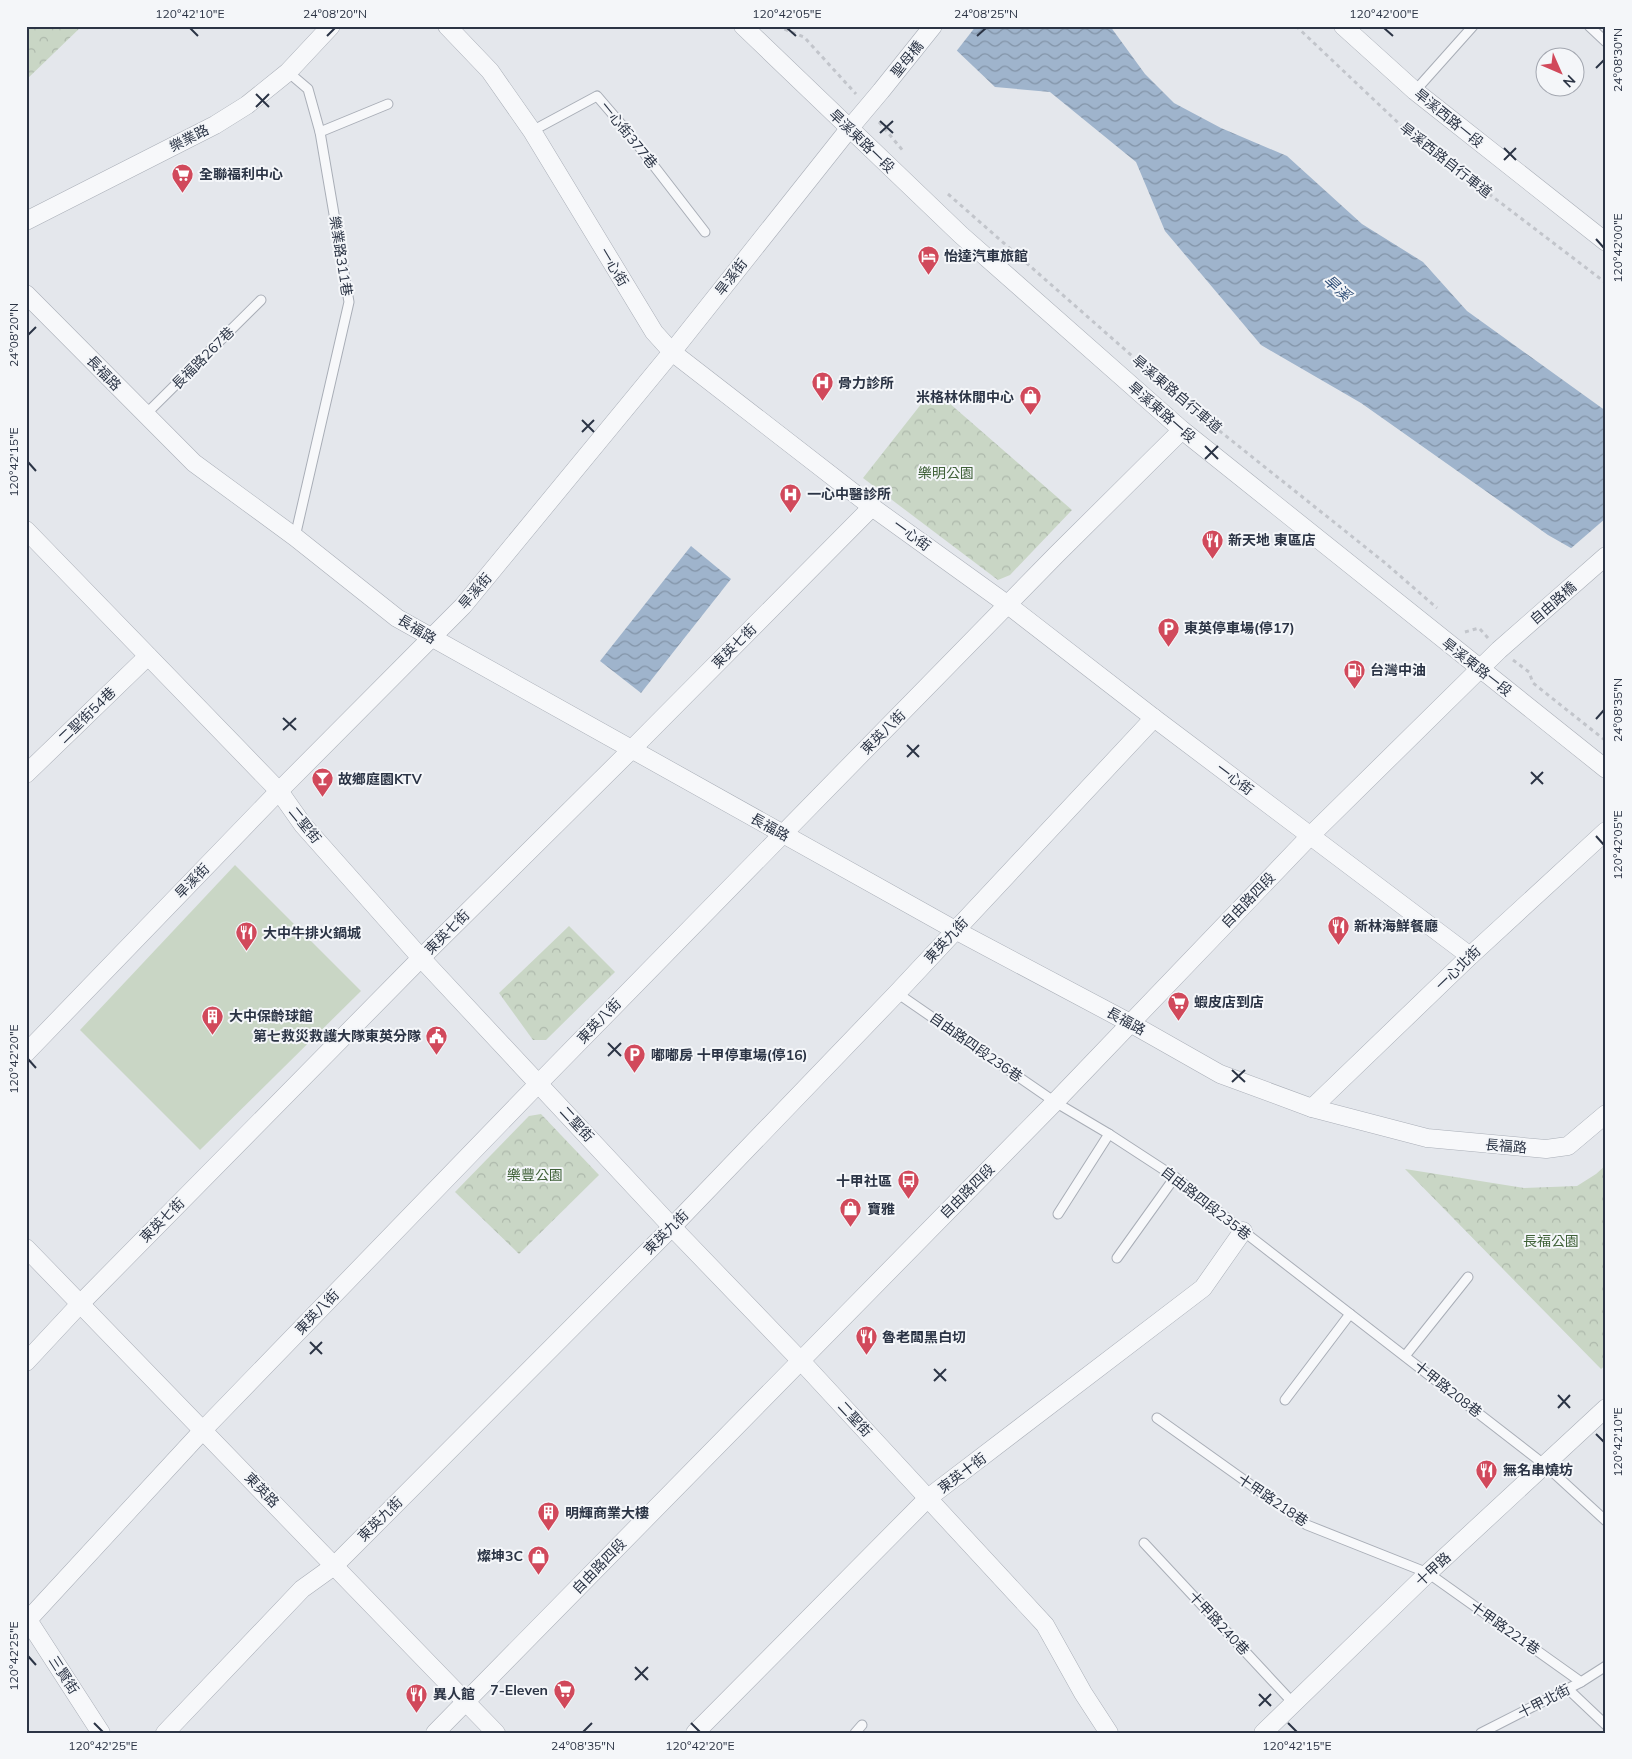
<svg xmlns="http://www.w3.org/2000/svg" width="1632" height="1759" font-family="Mulish,'Noto Sans TC',sans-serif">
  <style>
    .park { fill: url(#park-crowns) }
    .pitch { fill: #c9d6c5 }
    .water { fill: url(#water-waves) }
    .pier { fill: #e4e7ec }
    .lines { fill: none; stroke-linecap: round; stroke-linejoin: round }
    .service-casing { stroke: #a9aeb7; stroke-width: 11 }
    .minor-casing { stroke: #a9aeb7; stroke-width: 19 }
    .path { stroke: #c2c5cb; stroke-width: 3; stroke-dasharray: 4 4; stroke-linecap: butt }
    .service { stroke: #f7f8fa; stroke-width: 9 }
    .minor { stroke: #f7f8fa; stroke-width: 18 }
    .ticks { fill: none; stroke: #2b3445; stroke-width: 2 }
    .labels { text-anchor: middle; stroke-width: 4; stroke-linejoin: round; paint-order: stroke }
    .street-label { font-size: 14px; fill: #2b3445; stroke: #f4f6f9 }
    .poi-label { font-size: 14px; font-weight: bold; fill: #2b3445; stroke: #f4f6f9; text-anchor: start }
    .park-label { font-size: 14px; fill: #3f6138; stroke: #f4f6f9 }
    .water-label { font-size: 15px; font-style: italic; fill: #34527a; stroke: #f4f6f9 }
    .neatline { fill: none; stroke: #2b3445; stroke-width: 2 }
    .ticks-label { font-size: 12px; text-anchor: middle; fill: #2b3445 }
  </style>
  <defs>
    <pattern id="park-crowns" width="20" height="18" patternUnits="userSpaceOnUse" patternTransform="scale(1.25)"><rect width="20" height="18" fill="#c9d6c5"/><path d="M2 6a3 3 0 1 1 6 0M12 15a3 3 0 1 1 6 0" fill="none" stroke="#adb8ab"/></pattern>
    <pattern id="water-waves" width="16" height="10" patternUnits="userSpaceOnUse" patternTransform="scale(1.25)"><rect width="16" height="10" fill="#9fb4cc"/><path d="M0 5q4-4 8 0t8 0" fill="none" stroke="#8293a7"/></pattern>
  </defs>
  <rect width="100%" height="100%" fill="#e4e7ec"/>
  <g class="park">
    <path d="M26,26h56l-56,54z"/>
    <path d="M933,389l139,121 -62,65 -12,5 -135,-102z"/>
    <path d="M569,926l46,46 -69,68h-13l-34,-47z"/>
    <path d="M541,1114l58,61 -80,79 -64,-62 74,-76z"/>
    <path d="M1606,1165v200l-5,4 -196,-200 119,19 53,-2 19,-12z"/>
  </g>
  <path class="pitch" d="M235,865l126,126 -161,159 -120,-120z"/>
  <g class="water">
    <path d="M931,26h179l35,48 29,29 47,25 66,28 75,68 61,38 44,49 139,100v157l-58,-33 -187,-132 -100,-58 -96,-114 -29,-69 -86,-70 -55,-5z"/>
    <path d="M691,546l40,33 -90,114 -41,-32z"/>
  </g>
  <g class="pier">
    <path d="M928,26h48l-21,27z"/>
    <path d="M1606,518v52l-37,-20z"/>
  </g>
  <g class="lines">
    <defs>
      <g id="service">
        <path d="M1589,26l17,16"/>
        <path d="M288,72l20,17 12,43 29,170 -54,235"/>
        <path d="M1415,91l58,-65"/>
        <path d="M532,131l65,-35 30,35 78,101"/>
        <path d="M320,132l68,-28"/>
        <path d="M145,415l116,-115"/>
        <path d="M897,993l158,109 54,32 66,43 68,54 302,234 61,56"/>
        <path d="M1058,1214l51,-80"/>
        <path d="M1117,1258l58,-81"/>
        <path d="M1405,1356l63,-79"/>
        <path d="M1285,1400l65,-86"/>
        <path d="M1157,1418l150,107 121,48 153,109"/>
        <path d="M1144,1543l150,161"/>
        <path d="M1568,1689l38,36"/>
        <path d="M855,1733l7,-8"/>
        <path d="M1481,1733l100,-51 25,-16"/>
      </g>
      <g id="minor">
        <path d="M447,26l43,45 42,60 122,201 18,20 200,155 136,98 146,113 316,238"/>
        <path d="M743,26l218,209 221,195 424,339"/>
        <path d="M1343,26l72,65 191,151"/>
        <path d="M26,221l189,-96 32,-20 41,-33 43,-46"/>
        <path d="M26,294l168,169 101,74 102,81 558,312 175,93 90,51 92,34 115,30 119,11 22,-3 38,-32"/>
        <path d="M26,530l253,261 24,34 118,133 251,269 129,134 244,264 38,68 26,40"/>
        <path d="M26,774l122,-118"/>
        <path d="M26,1053l253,-262 184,-185 209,-254 177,-223 32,-38 52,-65"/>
        <path d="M1312,1108l158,-152 136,-125"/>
        <path d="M26,1248l470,485"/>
        <path d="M26,1362l54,-58 341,-346 210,-208 241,-243"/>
        <path d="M26,1617l75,116"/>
        <path d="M26,1622l178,-193 335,-346 518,-529 125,-124"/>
        <path d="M165,1733l137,-144 32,-23 338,-339 225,-234 257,-275"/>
        <path d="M435,1733l620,-631 255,-266 189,-186 107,-94"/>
        <path d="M695,1733l233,-235 275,-210 40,-57"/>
        <path d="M1263,1733l165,-160 178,-165"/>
      </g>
    </defs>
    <use href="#service" class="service-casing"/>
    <use href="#minor" class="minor-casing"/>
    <g class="path">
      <path d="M777,26l27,11 52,57"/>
      <path d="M1296,26l113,107 197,150"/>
      <path d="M879,122l25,30"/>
      <path d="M948,194l249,219 187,149 53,46"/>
      <path d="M1465,632l14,-4 9,10"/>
      <path d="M1513,660l16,12 4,11 73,58"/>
    </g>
    <use href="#service" class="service"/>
    <use href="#minor" class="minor"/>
  </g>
  <path class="ticks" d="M190,28l8,8M787,28l9,8M1384,28l9,8M327,36l8,-8M977,36l9,-8M1596,68l8,-8M256,94l13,13M256,107l13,-13M880,121l13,12M880,133l13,-12M1504,148l12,12M1504,160l12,-12M1596,239l8,9M28,335l8,-8M582,420l12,12M582,432l12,-12M1205,446l13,13M1205,459l13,-13M28,462l8,9M283,718l13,12M1596,719l8,-9M283,730l13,-12M907,745l12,12M907,757l12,-12M1531,772l12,12M1531,784l12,-12M1596,836l8,9M608,1043l13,13M608,1056l13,-13M28,1059l8,9M1232,1070l13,12M1232,1082l13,-12M310,1342l12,12M310,1354l12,-12M934,1369l12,12M934,1381l12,-12M1558,1395l12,13M1558,1408l12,-13M1596,1434l8,8M28,1656l8,9M635,1667l13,13M635,1680l13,-13M1259,1694l12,12M1259,1706l12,-12M94,1723l9,9M691,1723l9,9M1288,1723l9,9M583,1732l9,-9"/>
  <defs>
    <symbol id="supermarket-pin" viewBox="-11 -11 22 30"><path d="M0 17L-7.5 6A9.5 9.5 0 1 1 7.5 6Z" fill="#d1495b" stroke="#f4f6f9"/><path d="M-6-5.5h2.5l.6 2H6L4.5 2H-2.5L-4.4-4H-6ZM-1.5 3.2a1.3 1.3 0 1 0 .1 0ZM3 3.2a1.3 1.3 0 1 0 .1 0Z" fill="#fff"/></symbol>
    <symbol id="hotel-pin" viewBox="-11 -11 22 30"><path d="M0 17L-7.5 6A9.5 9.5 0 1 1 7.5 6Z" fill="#d1495b" stroke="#f4f6f9"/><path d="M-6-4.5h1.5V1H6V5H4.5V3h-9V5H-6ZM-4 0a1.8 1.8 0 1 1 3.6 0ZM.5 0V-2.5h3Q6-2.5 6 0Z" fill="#fff"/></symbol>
    <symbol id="hospital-pin" viewBox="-11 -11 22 30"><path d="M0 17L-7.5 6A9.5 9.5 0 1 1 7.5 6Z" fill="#d1495b" stroke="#f4f6f9"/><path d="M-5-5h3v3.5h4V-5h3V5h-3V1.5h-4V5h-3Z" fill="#fff"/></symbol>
    <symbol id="shop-pin" viewBox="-11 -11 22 30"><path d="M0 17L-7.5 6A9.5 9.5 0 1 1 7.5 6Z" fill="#d1495b" stroke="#f4f6f9"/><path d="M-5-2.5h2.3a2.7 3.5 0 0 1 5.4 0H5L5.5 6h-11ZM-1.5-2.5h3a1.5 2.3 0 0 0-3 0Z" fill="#fff"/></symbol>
    <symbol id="restaurant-pin" viewBox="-11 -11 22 30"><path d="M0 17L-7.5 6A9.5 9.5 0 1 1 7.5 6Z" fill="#d1495b" stroke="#f4f6f9"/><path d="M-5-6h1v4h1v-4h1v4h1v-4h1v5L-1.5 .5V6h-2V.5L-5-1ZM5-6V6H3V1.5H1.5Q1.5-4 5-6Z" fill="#fff"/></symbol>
    <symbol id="parking-pin" viewBox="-11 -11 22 30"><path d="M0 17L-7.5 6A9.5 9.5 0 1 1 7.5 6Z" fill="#d1495b" stroke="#f4f6f9"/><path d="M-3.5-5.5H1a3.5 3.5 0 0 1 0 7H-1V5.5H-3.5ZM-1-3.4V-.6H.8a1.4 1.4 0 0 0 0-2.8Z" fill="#fff"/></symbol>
    <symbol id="fuel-pin" viewBox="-11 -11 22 30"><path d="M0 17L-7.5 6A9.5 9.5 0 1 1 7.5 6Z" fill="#d1495b" stroke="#f4f6f9"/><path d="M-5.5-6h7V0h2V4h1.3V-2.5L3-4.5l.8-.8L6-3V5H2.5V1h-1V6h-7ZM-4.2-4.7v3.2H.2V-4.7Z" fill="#fff"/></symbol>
    <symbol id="bar-pin" viewBox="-11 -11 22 30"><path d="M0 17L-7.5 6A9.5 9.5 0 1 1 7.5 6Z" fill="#d1495b" stroke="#f4f6f9"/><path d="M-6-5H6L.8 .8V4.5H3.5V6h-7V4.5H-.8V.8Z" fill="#fff"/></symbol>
    <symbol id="building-pin" viewBox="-11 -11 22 30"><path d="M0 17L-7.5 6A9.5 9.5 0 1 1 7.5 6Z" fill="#d1495b" stroke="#f4f6f9"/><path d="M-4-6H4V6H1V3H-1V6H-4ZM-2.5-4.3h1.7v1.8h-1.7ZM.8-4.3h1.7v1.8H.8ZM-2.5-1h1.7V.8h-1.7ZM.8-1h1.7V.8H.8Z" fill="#fff"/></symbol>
    <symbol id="civic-pin" viewBox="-11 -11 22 30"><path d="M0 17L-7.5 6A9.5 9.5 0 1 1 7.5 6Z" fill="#d1495b" stroke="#f4f6f9"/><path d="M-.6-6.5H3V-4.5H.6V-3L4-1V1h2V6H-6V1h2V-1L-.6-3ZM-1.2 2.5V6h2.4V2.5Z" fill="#fff"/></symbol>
    <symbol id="bus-pin" viewBox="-11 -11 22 30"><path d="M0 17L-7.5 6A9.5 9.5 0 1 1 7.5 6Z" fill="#d1495b" stroke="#f4f6f9"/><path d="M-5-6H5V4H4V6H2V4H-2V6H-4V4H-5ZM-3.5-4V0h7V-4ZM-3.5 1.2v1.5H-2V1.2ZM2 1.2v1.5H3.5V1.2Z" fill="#fff"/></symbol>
  </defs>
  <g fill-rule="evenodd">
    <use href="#supermarket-pin" x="170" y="162" width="25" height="34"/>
    <use href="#hotel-pin" x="916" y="244" width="25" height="34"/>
    <use href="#hospital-pin" x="810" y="370" width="25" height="34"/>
    <use href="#shop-pin" x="1018" y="384" width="25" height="34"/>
    <use href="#hospital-pin" x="778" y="482" width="25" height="34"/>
    <use href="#restaurant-pin" x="1200" y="528" width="25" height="34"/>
    <use href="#parking-pin" x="1156" y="616" width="25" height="34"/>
    <use href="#fuel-pin" x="1342" y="658" width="25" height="34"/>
    <use href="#bar-pin" x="310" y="766" width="25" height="34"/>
    <use href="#restaurant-pin" x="1326" y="914" width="25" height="34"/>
    <use href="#restaurant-pin" x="234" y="920" width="25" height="34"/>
    <use href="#supermarket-pin" x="1166" y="990" width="25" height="34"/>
    <use href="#building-pin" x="200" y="1004" width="25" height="34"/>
    <use href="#civic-pin" x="424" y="1024" width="25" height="34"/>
    <use href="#parking-pin" x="622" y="1042" width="25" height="34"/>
    <use href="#bus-pin" x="896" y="1168" width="25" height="34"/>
    <use href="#shop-pin" x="838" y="1196" width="25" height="34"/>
    <use href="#restaurant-pin" x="854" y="1324" width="25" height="34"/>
    <use href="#restaurant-pin" x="1474" y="1458" width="25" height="34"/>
    <use href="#building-pin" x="536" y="1500" width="25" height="34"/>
    <use href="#shop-pin" x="526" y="1544" width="25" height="34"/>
    <use href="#supermarket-pin" x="552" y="1678" width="25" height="34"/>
    <use href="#restaurant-pin" x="404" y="1682" width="25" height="34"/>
  </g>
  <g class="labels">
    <g class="street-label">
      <text transform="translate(907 59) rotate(-51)" y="5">聖母橋</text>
      <text transform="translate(1449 118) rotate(39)" y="5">旱溪西路一段</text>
      <text transform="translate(629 135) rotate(51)" y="5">一心街377巷</text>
      <text transform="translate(189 138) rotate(-27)" y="5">樂業路</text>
      <text transform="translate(862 141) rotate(44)" y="5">旱溪東路一段</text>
      <text transform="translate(1446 160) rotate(38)" y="5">旱溪西路自行車道</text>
      <text transform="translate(341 256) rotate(81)" y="5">樂業路311巷</text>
      <text transform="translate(614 267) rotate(59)" y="5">一心街</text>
      <text transform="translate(731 277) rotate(-52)" y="5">旱溪街</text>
      <text transform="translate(203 358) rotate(-45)" y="5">長福路267巷</text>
      <text transform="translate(104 373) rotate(46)" y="5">長福路</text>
      <text transform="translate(1177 394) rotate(40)" y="5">旱溪東路自行車道</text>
      <text transform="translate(1162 412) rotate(41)" y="5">旱溪東路一段</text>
      <text transform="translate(912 535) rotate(36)" y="5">一心街</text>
      <text transform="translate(475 591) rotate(-49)" y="5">旱溪街</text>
      <text transform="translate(1553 603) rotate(-41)" y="5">自由路橋</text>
      <text transform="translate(417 629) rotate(31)" y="5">長福路</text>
      <text transform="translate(734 646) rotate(-45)" y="5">東英七街</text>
      <text transform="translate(1477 667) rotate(38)" y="5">旱溪東路一段</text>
      <text transform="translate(87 715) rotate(-44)" y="5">二聖街54巷</text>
      <text transform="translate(883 732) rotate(-45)" y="5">東英八街</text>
      <text transform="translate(1235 779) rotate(37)" y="5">一心街</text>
      <text transform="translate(305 825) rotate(51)" y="5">二聖街</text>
      <text transform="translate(770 827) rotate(29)" y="5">長福路</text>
      <text transform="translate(192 881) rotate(-46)" y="5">旱溪街</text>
      <text transform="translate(1248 900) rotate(-46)" y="5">自由路四段</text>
      <text transform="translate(447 932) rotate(-45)" y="5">東英七街</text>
      <text transform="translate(946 940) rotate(-47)" y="5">東英九街</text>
      <text transform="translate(1458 968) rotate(-44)" y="5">一心北街</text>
      <text transform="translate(599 1021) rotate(-46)" y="5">東英八街</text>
      <text transform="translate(1126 1021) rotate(29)" y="5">長福路</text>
      <text transform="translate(976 1047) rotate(35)" y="5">自由路四段236巷</text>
      <text transform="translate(577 1124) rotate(47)" y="5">二聖街</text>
      <text transform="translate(1506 1146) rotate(5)" y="5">長福路</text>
      <text transform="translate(967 1191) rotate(-45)" y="5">自由路四段</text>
      <text transform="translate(1206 1203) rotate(38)" y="5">自由路四段235巷</text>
      <text transform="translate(162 1220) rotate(-45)" y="5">東英七街</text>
      <text transform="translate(666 1232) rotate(-45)" y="5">東英九街</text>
      <text transform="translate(317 1312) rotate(-46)" y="5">東英八街</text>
      <text transform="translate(1448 1389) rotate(38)" y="5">十甲路208巷</text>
      <text transform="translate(855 1419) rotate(47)" y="5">二聖街</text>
      <text transform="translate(962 1473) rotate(-37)" y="5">東英十街</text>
      <text transform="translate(262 1490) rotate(46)" y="5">東英路</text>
      <text transform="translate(1273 1500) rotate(34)" y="5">十甲路218巷</text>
      <text transform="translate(380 1519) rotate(-45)" y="5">東英九街</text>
      <text transform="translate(599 1566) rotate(-46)" y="5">自由路四段</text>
      <text transform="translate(1433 1569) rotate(-43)" y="5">十甲路</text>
      <text transform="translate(1219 1623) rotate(47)" y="5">十甲路240巷</text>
      <text transform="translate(1505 1628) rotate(35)" y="5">十甲路221巷</text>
      <text transform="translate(64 1675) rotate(57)" y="5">三賢街</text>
      <text transform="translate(1544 1701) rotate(-27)" y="5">十甲北街</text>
    </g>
    <g class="poi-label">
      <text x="199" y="179">全聯福利中心</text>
      <text x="944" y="261">怡達汽車旅館</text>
      <text x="838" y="388">骨力診所</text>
      <text x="1014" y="402" text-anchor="end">米格林休閒中心</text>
      <text x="807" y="499">一心中醫診所</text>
      <text x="1228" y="545">新天地 東區店</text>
      <text x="1184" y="633">東英停車場(停17)</text>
      <text x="1370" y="675">台灣中油</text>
      <text x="338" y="784">故鄉庭園KTV</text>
      <text x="1354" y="931">新林海鮮餐廳</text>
      <text x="263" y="938">大中牛排火鍋城</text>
      <text x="1194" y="1007">蝦皮店到店</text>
      <text x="229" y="1021">大中保齡球館</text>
      <text x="421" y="1041" text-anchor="end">第七救災救護大隊東英分隊</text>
      <text x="651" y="1060">嘟嘟房 十甲停車場(停16)</text>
      <text x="892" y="1186" text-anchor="end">十甲社區</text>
      <text x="867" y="1214">寶雅</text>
      <text x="882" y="1342">魯老闆黑白切</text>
      <text x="1503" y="1475">無名串燒坊</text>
      <text x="565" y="1518">明輝商業大樓</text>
      <text x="523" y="1561" text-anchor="end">燦坤3C</text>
      <text x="548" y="1695" text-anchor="end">7-Eleven</text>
      <text x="433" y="1699">異人館</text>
    </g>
    <g class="park-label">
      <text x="946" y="478">樂明公園</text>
      <text x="535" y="1180">樂豐公園</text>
      <text x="1551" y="1246">長福公園</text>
    </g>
    <g class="water-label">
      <text transform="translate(1337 288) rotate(42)" y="5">旱溪</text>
    </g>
  </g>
  <rect width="1632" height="1759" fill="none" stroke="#f4f6f9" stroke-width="55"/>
  <g transform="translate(1560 72) rotate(135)"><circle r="24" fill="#f4f6f9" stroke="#a4a8b1"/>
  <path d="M0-4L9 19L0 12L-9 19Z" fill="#d1495b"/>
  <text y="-8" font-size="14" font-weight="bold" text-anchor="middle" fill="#2b3445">N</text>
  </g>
  <rect x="28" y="28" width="1576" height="1704" class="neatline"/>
  <g class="ticks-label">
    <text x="190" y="18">120°42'10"E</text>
    <text x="335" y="18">24°08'20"N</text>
    <text x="787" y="18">120°42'05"E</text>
    <text x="986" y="18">24°08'25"N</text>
    <text x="1384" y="18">120°42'00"E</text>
    <text transform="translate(1618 60) rotate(-90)" y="4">24°08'30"N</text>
    <text transform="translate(1618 248) rotate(-90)" y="4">120°42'00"E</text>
    <text transform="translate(14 335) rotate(-90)" y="4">24°08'20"N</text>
    <text transform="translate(14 462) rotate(-90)" y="4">120°42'15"E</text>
    <text transform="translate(1618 710) rotate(-90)" y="4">24°08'35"N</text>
    <text transform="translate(1618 845) rotate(-90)" y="4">120°42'05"E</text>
    <text transform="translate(14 1059) rotate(-90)" y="4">120°42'20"E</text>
    <text transform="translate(1618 1442) rotate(-90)" y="4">120°42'10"E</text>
    <text transform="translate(14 1656) rotate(-90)" y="4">120°42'25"E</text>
    <text x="103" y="1750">120°42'25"E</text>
    <text x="583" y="1750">24°08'35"N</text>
    <text x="700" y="1750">120°42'20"E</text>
    <text x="1297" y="1750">120°42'15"E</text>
  </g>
</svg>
